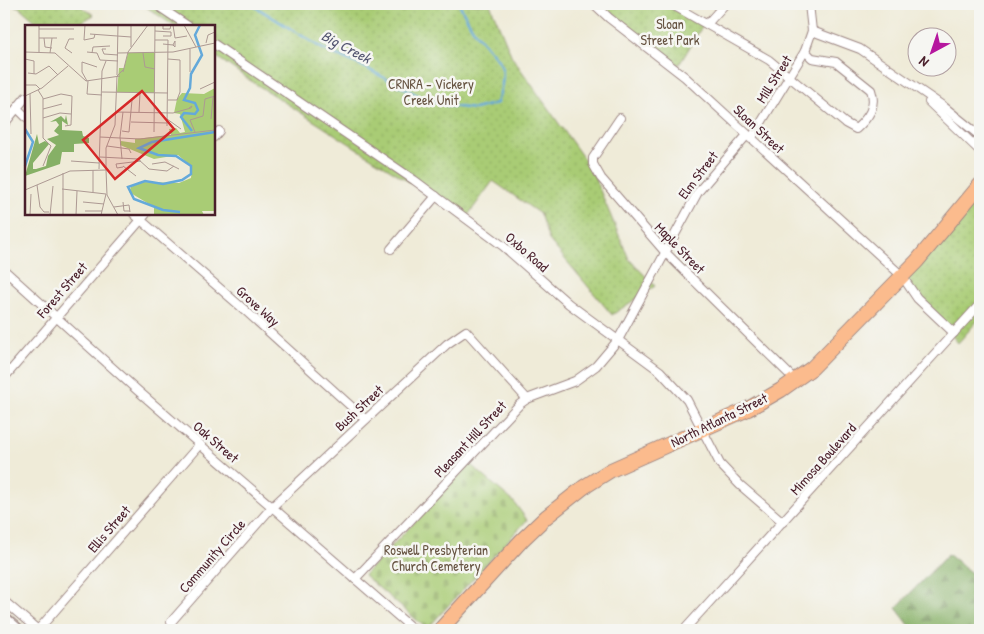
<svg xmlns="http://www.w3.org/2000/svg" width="984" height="634" font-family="'Patrick Hand',sans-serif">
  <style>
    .forest { fill: url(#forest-firs); stroke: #686848 }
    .cemetery { fill: url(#cemetery-stones); stroke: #7a7650 }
    .park { fill: url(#park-dots); stroke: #7a7650 }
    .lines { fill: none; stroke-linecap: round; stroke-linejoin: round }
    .stream { stroke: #64a9da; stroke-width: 2.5 }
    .minor-casing { stroke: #9c8582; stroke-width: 10 }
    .trunk-casing { stroke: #9c8582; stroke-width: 16 }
    .minor { stroke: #fff; stroke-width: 8 }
    .trunk { stroke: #fbbb8d; stroke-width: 14 }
    .labels { text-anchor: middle; stroke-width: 5; stroke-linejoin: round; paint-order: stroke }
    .park-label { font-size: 14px; fill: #665341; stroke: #f6f6f2 }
    .street-label { font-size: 14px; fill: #4a1f2b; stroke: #f6f6f2 }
    .water-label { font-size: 15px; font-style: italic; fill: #545671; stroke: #f6f6f2 }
    .inset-river { fill: none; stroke: #64a9da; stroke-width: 2.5 }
    .inset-road { fill: none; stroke: #ad9993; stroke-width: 1 }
    .view { fill: #d62828; fill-opacity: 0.15; stroke: #d62828; stroke-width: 2.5 }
    .inset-edge { fill: none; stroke: #4a1f2b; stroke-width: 2.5 }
  </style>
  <defs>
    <pattern id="forest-firs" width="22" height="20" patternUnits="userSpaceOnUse" patternTransform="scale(1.25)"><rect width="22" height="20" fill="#86b066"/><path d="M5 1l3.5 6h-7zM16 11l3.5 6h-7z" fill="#708f54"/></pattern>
    <pattern id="cemetery-stones" width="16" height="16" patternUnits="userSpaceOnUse" patternTransform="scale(1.25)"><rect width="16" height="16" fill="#a9cc75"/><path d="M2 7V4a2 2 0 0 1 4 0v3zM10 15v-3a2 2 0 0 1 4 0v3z" fill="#93af65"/></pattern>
    <pattern id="park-dots" width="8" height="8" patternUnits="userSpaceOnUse" patternTransform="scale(1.25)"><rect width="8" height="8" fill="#a9cc75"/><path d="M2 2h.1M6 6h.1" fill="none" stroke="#93af65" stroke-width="1.8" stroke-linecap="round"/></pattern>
  </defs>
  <rect width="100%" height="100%" fill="#f6f6f2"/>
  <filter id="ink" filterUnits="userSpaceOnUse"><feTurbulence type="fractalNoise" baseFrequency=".02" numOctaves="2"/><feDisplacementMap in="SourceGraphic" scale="10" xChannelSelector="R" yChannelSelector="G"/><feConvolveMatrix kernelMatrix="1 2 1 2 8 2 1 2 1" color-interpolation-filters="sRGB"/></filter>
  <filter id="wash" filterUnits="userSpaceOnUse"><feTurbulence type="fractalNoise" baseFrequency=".0096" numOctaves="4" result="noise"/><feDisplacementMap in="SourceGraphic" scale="20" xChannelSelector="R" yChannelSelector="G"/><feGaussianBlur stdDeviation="1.12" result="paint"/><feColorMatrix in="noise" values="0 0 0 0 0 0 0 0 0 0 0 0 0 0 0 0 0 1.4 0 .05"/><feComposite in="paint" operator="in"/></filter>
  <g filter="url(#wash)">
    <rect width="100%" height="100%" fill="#efebd8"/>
    <path class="forest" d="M948,554l32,26v50h-67l-17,-22z"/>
    <path class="cemetery" d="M470,464l44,38 13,18 -100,109 -63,-54z"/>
    <g class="park">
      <path d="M9,4h68l17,11 -20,11h-33l-22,-19z"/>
      <path d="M142,4h348l22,53 79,112 38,90 26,27 -43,29 -63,-75 -9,-26 -47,-33 -27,37 -218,-139 -34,-24v-29h-40z"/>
      <path d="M601,4h62l40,21 -24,40z"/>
      <path d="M980,184v134l-22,25 -56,-67z"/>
    </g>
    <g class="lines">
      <path class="stream" d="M251,4l72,45 37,16 65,34 25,7 25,3 22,-6c13,-41 4,-38 -20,-68 -7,-9 -12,-21 -18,-31"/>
    </g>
  </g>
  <g filter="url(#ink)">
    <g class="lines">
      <defs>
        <g id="minor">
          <path d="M155,4l33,22"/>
          <path d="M594,4l15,14 76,59 217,199 15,22 37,35"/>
          <path d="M671,4l98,56 76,63 11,6c12,-11 21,-22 15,-39l-35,-28 -24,-4 -7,-7"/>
          <path d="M707,24l18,-20"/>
          <path d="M812,31l48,18 83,57 37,30"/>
          <path d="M214,44l200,136 89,66 66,58 91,67 27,29 33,64 20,21 43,37"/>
          <path d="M929,102l51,49"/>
          <path d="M17,108l9,9"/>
          <path d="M620,118l-27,40v6l8,14 64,74 130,128"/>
          <path d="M4,124l22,-27"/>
          <path d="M214,137l5,-6"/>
          <path d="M751,139l54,-88 7,-20 -3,-27"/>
          <path d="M134,214l113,98 118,107"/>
          <path d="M391,249l45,-53"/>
          <path d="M4,270l133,120 277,240"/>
          <path d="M4,378l142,-164"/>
          <path d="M355,579l165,-175 7,-5 48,-18 21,-15 22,-26 80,-148 49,-57"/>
          <path d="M4,601l34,29"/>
          <path d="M4,616l16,14"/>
          <path d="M171,622l101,-115 175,-163 19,-13 61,68"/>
          <path d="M38,630l162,-186"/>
          <path d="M684,630l296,-326"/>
        </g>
        <path id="trunk" d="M440,630l82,-90 24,-23 38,-30 27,-17 137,-61 33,-19 31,-22 105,-107 63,-76"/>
      </defs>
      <use href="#minor" class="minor-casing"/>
      <use href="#trunk" class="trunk-casing"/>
      <use href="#minor" class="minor"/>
      <use href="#trunk" class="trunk"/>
    </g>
  </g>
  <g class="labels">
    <g class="park-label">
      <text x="670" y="29">Sloan<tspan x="670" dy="16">Street Park</tspan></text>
      <text x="431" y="89">CRNRA - Vickery<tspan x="431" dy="16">Creek Unit</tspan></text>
      <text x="436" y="555">Roswell Presbyterian<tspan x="436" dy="16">Church Cemetery</tspan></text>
    </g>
    <g class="street-label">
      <text transform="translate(774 79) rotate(-58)" y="5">Mill Street</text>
      <text transform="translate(759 129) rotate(43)" y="5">Sloan Street</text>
      <text transform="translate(698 175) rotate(-53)" y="5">Elm Street</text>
      <text transform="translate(680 248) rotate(46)" y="5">Maple Street</text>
      <text transform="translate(527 252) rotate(41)" y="5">Oxbo Road</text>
      <text transform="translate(62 290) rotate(-49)" y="5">Forest Street</text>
      <text transform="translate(258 306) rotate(42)" y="5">Grove Way</text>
      <text transform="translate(359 408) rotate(-43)" y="5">Bush Street</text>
      <text transform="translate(719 420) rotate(-26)" y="5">North Atlanta Street</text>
      <text transform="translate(470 439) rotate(-47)" y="5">Pleasant Hill Street</text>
      <text transform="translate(216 442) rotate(41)" y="5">Oak Street</text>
      <text transform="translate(823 459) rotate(-48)" y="5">Mimosa Boulevard</text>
      <text transform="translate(109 529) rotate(-49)" y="5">Ellis Street</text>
      <text transform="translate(212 556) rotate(-49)" y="5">Community Circle</text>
    </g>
    <g class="water-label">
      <text transform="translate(346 47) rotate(28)" y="5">Big Creek</text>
    </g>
  </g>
  <g transform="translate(25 25)">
    <rect width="190" height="190" fill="#efebd8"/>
    <path d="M41,90l2,10 -6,-4v9l20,1 1,5 6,2v5l-15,1v8h-12l-2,12 -35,12 12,-42 2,10 6,-3 4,3 -16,19v6h3l10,-3 2,-10 8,-11 -9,-6 12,-4 -5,-4 5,-6 -3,-4 -6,1 11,-6 4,4z" fill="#86b066"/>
    <path d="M130,27l-1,41 -37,-1 2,-24h5l4,-15zM190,63v123h-13l2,4h-50v-8l-25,-15 2,-5 11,-5 37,1 12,-5 1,-11 -14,-12 -24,4 -34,-14 1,-4 14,2v-4l36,-4 -2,-6 7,-1 4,5 5,-1 -5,-18 -6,-1 3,-14 5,-6 22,1z" fill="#a9cc75"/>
    <path class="inset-river" d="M0,104l8,13 -8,24M167,106l-11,-14 3,-4 11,1 3,-4 -3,-7 -11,-3 6,-12 1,-14 11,-19 -7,-20 5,-10M155,187l-17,-2 -29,-11 -6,-12 17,-6 18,3 19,-4 9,-6v-8l-15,-10 -18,-1 -19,-7 13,-6 63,-10"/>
    <path class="inset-road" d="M14,0v27M60,0l-1,15 10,-2 1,-4M138,0v4h7l1,-4M148,0l2,13 12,-2M159,0l12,22M14,4h35M130,6l16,1v4h-8M65,9l41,3M14,13h18M19,13l1,9 7,1M130,15h13l-1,86M181,18l2,-8 7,-3M138,19l10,1 2,-4v6l-2,-2M106,22v-22M81,24h-4l2,5 14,1M165,24v23M0,27l30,1 31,28 34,-5M62,27l10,1 3,7 18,1M25,28l2,-15M47,28l-7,-5 4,-9h5M67,28l1,-6 17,-1M93,28l55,-1 42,-9M118,28l2,14 10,2M0,34l9,2v13M98,47l5,-20 20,-27M3,48l8,1 13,-8 9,9M92,50l1,-50M62,56l-5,-9v-10l15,5M63,56l-1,13 15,1M0,60h11l4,4M175,64l15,-7M13,65l5,8v40l8,8 -8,20M77,67l66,1M5,69l1,40M0,71l17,-8 26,-22M18,74l18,-5 11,2 -1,29 -6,1M143,75h9l3,-8v-32l-12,-1M18,84l19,-5M91,87l57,1 18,-5 1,-2 -3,2M114,87l1,-19M18,93l17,-5 11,1M142,94l14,10M186,94l2,-22M106,97l36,1M97,106l7,1 3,-32M129,107l1,-107M170,107l-5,-12 13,-4 2,-17 10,-3M75,112l40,2 75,-9M82,121l22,3 2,4M75,132l38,2 11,10 18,2 7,-5M97,134l-2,-22 3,-25M46,136l28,2M127,139l13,-2 14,7M98,141l13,10M98,142l-6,1 -1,-4 25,-3M74,144l3,-98 4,-10M81,145l1,25 11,20M38,148v42M12,160l3,22 4,5h5M37,164l44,5 -5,21M0,165l45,-19 36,-1v-22l9,-23 2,-49 6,-6M68,167v-22M58,177l21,2M98,177l1,9h6M89,182l15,-2 1,7M60,186h17M5,190l1,-21M25,190l3,-29M51,190l1,-24"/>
    <path class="view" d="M117,66l32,38 -59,50 -32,-39z"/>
    <rect width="190" height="190" class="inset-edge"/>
  </g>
  <rect width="984" height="634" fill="none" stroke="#f6f6f2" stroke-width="20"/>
  <g transform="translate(932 52) rotate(220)"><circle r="24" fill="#f6f6f2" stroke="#b1a0a2"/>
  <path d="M0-4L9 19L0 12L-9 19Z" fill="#b5179e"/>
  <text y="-8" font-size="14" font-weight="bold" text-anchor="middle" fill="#4a1f2b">N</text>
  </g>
</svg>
